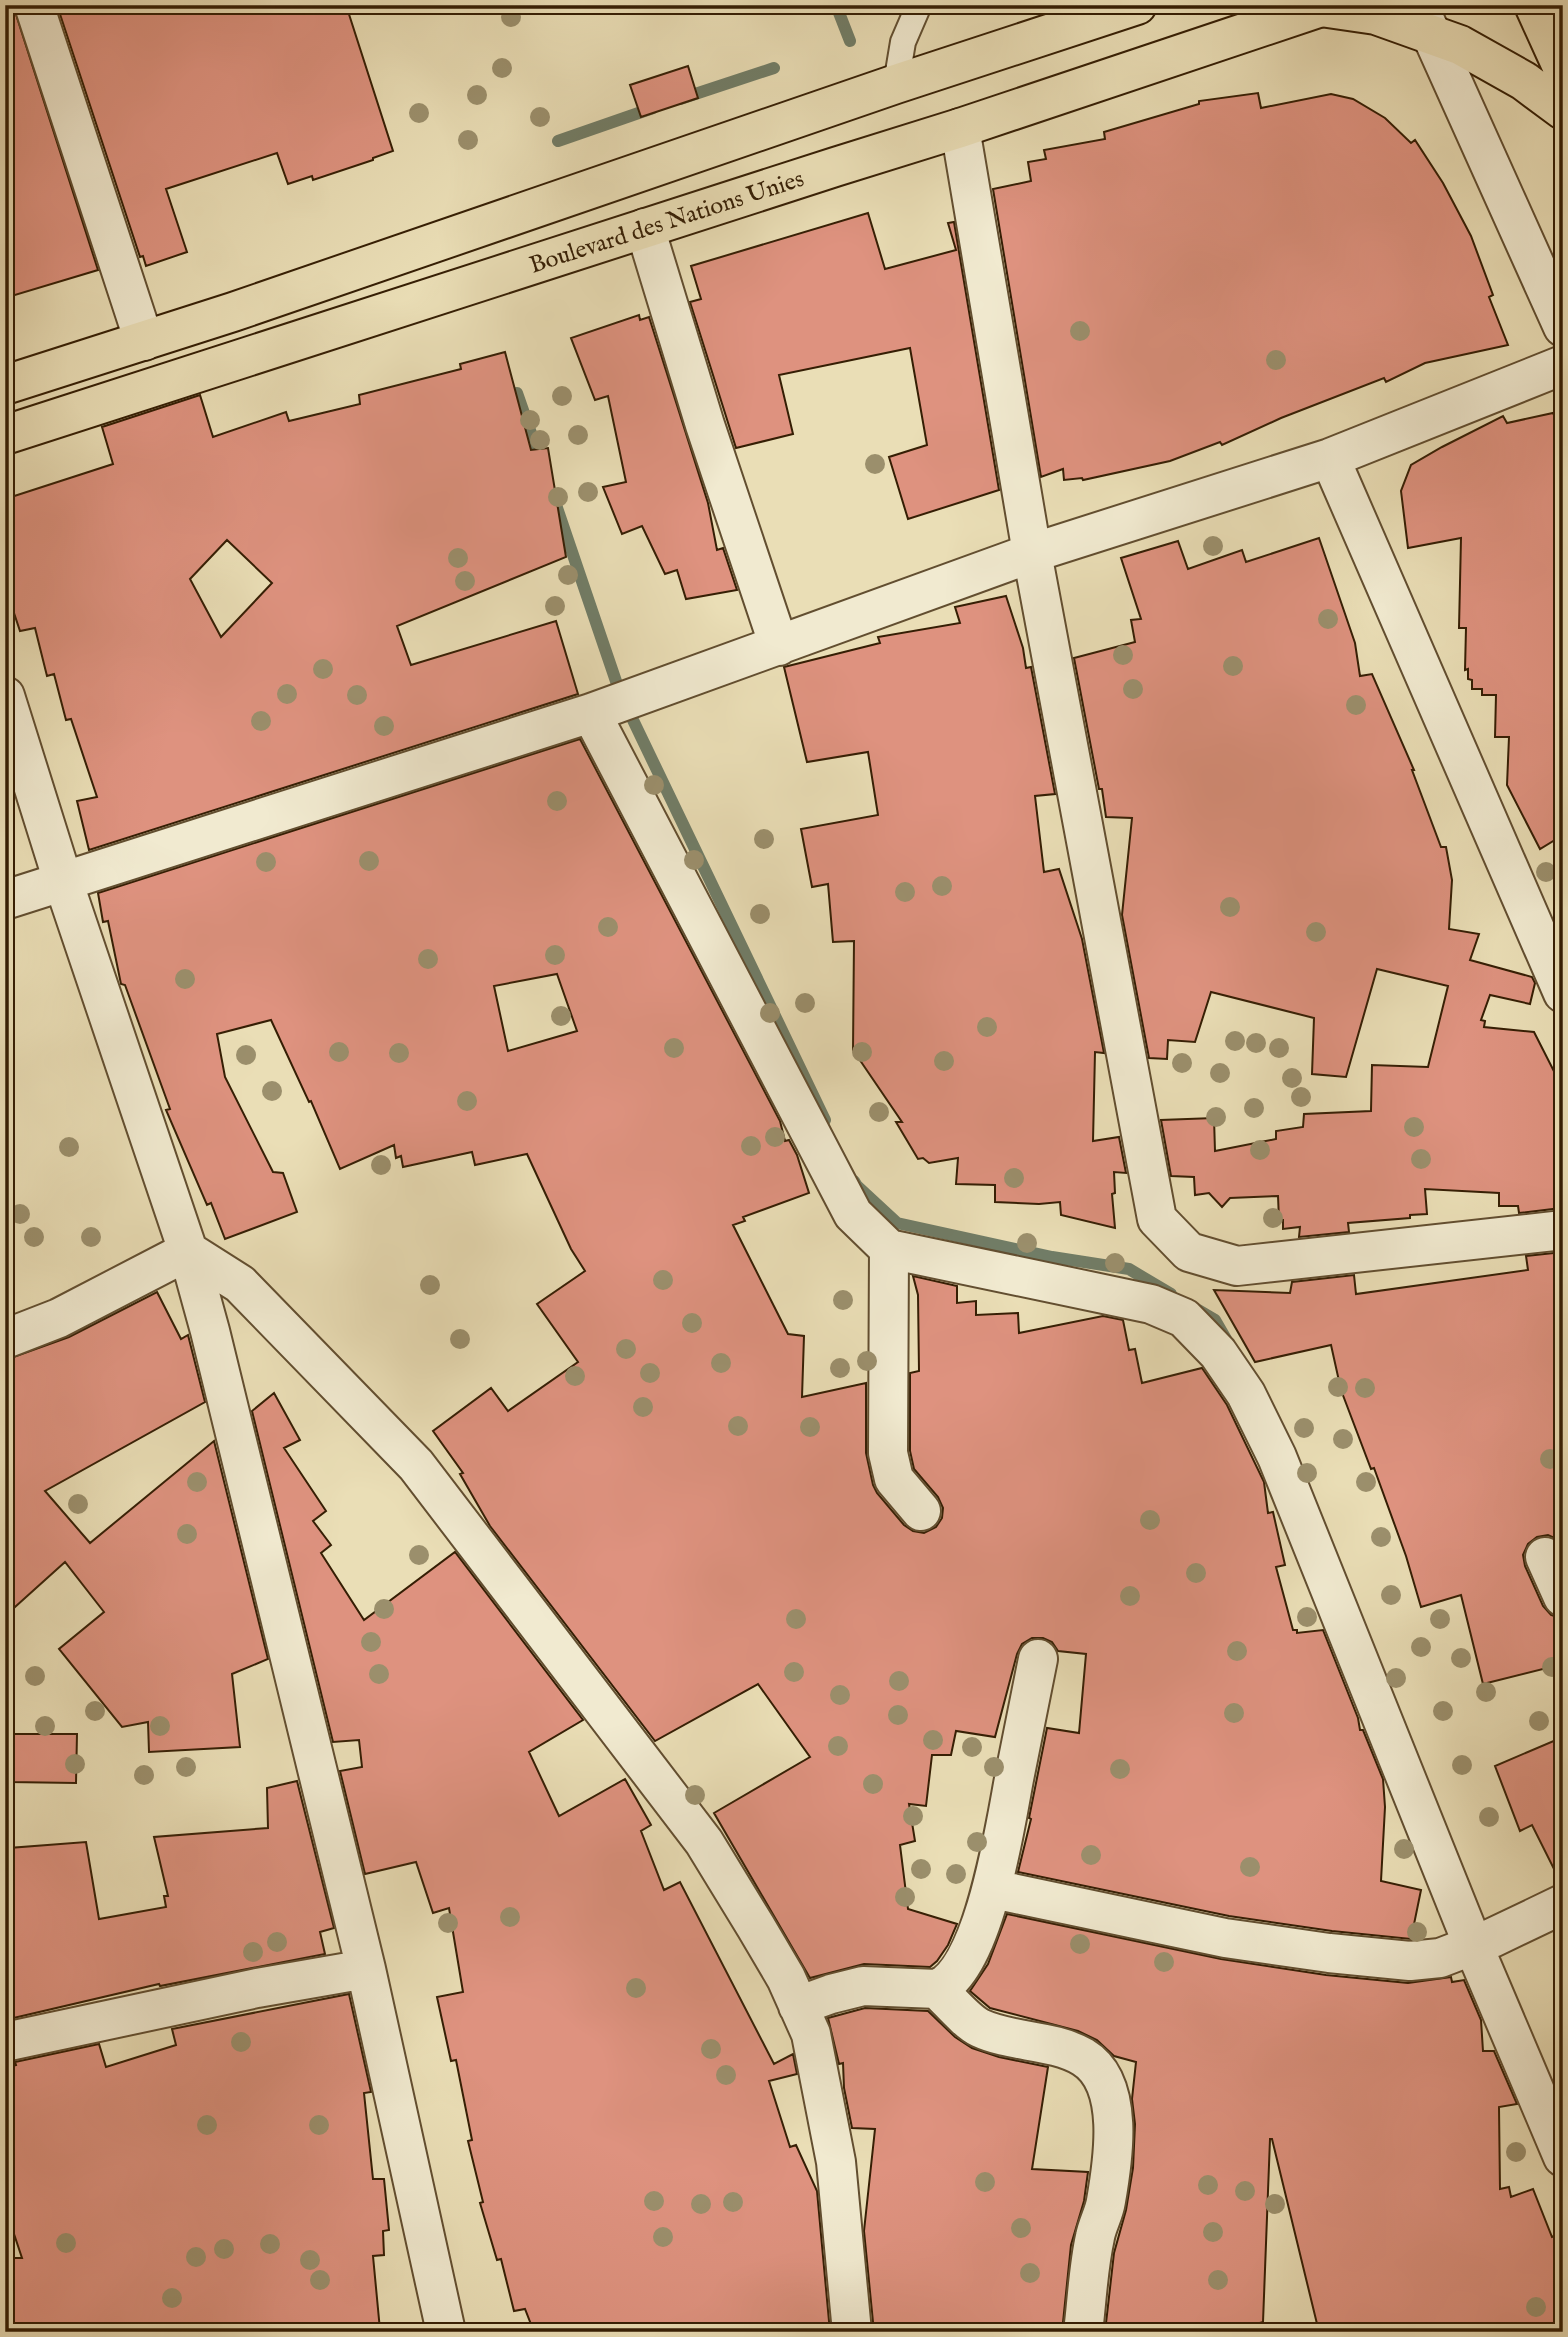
<svg xmlns="http://www.w3.org/2000/svg" width="1568" height="2337" viewBox="0 0 1568 2337" font-family="'IM FELL English',serif">
<style>
.lines{fill:none;stroke-linecap:round;stroke-linejoin:round}
.stream{stroke:#717d67;stroke-width:12}
.building{fill:#de927f;stroke:#351e04;stroke-width:2;fill-rule:evenodd}
.service-casing{stroke:#624e30;stroke-width:28}
.minor-casing{stroke:#624e30;stroke-width:42}
.tertiary-casing{stroke:#624e30;stroke-width:42}
.primary-casing{stroke:#351e04;stroke-width:42}
.trunk-casing{stroke:#351e04;stroke-width:42}
.service{stroke:#f1ead0;stroke-width:24}
.minor{stroke:#f1ead0;stroke-width:38}
.tertiary{stroke:#f1ead0;stroke-width:38}
.primary{stroke:#eadeb6;stroke-width:38}
.trunk{stroke:#eadeb6;stroke-width:38}
.tree{fill:#9b8f6c}
.labels{text-anchor:middle;stroke-width:5;stroke-linejoin:round;paint-order:stroke}
.street-label{font-size:24px;fill:#351e04;stroke:#f1ead0}
</style>
<rect width="100%" height="100%" fill="#eadeb6"/>
<filter id="stains"><feTurbulence type="fractalNoise" baseFrequency=".00286" numOctaves="4"/><feColorMatrix values="0 0 0 0 .2 0 0 0 0 .09 0 0 0 0 .02 0 0 0 .5 -.17"/></filter>
<radialGradient id="worn" r=".72"><stop offset=".6" stop-color="#630" stop-opacity="0"/><stop offset="1" stop-color="#630" stop-opacity=".3"/></radialGradient>
<g class="lines">
<path class="stream" d="M836 5 850 41
M680 99 774 68
M558 141 653 108
M517 393 541 462
M554 499 620 693 825 1120
M854 1181 857 1186 897 1223 1052 1257 1129 1269 1171 1294
M1198 1310 1215 1320 1226 1339"/>
</g>
<path class="building" d="M5 5H13L98 270 5 298Z
M57 5H193L196 13 223 5H346L393 151 373 158V160L313 180 312 176 288 184 277 153 166 189 187 252 146 266 143 256 140 257Z
M688 66 698 98 641 117 630 85Z
M1258 93 1261 108 1331 94 1353 99 1385 118 1411 143 1415 140 1443 183 1471 236 1493 295 1489 297 1508 345 1425 363 1386 382 1384 378 1281 418 1222 445 1220 442 1170 461 1083 480 1082 478 1064 480 1063 469 1041 477 993 189 1031 181 1028 162 1046 159 1044 150 1105 139 1104 132 1199 104V101Z
M868 213 885 269 956 250 948 223 954 222 999 490 908 519 889 457 927 445 910 348 779 375 793 434 736 448 690 302 701 299 691 266Z
M639 315 640 320 649 317 708 503 717 550 723 548 737 590 686 599 677 570 665 574 642 526 622 534 603 487 626 482 608 396 595 400 571 338Z
M505 352 531 450 548 448 566 557 397 626 411 665 556 621 578 694 89 850 77 801 97 797 71 719 66 720 54 674 47 676 35 628 20 631 5 586V499L113 464 102 427 200 395 213 437 286 412 289 421 360 404 359 395 461 369 460 364ZM227 540 272 583 221 637 190 579Z
M1553 413 1563 433V835L1540 849 1507 785 1509 737H1495L1496 695H1482V689H1472V680L1468 679V669L1465 670 1466 628H1459L1461 538 1408 548 1401 491 1411 465 1442 447 1503 416 1507 423Z
M1319 538 1355 643 1360 676 1372 674 1414 770H1412L1441 847H1446L1452 880 1449 929 1479 934 1470 960 1532 977 1535 983 1530 1004 1490 995 1481 1020 1485 1021 1484 1027 1534 1032 1563 1089 1561 1208 1519 1213 1518 1206H1499V1193L1425 1189 1427 1214 1410 1215V1218L1348 1223 1349 1232 1299 1237 1300 1227 1283 1229V1220H1279L1278 1196 1230 1198 1222 1207 1209 1193 1195 1195 1194 1177 1171 1176 1161 1120 1214 1118 1215 1151 1276 1139V1131L1303 1127 1304 1114 1371 1111 1372 1065 1428 1067 1448 986 1377 969 1346 1077 1312 1074 1314 1018 1211 992 1195 1042 1168 1040 1167 1059 1149 1058 1122 915 1132 818 1106 817 1102 789H1099L1074 658 1135 642 1131 620 1141 619 1121 558 1178 541 1188 569 1242 550 1246 562Z
M1006 596 1023 648 1026 668 1031 667 1055 794 1035 796 1044 872 1059 869 1082 939 1104 1053 1095 1052 1093 1141 1119 1137 1126 1173 1114 1172 1115 1193 1112 1194 1115 1228 1061 1215 1060 1202 1039 1204 995 1202V1185L956 1184 958 1158 929 1163 923 1158 918 1159 896 1122H902L853 1050 854 941 833 942 828 884 812 887 801 829 878 815 868 752 807 762 784 667 880 643 878 637 960 623 955 607Z
M580 739 780 1121 785 1141 789 1140 797 1155 809 1193 743 1217 745 1221 733 1225 788 1334 804 1336 802 1397 866 1383V1453L873 1485 877 1493 904 1525 913 1531 924 1533 936 1527 942 1518 943 1508 938 1497 914 1469 910 1451V1373L919 1371 918 1295 913 1276 957 1286V1303L976 1301V1315L1018 1313 1019 1333 1103 1316 1123 1320 1129 1350 1135 1349 1142 1383 1202 1368 1227 1405 1264 1482 1268 1513 1273 1512 1285 1565 1276 1567 1293 1630H1297V1633L1323 1630 1358 1718 1360 1730H1363L1383 1779 1385 1807 1381 1881 1421 1890 1411 1939 1332 1931 1229 1916 1018 1872 1031 1819 1029 1818 1047 1728 1079 1733 1086 1654 1058 1651 1052 1642 1043 1638H1032L1022 1644 1017 1654 995 1737 956 1731 951 1755H932L926 1806 909 1804 915 1841 900 1845 908 1909 957 1924 948 1945 937 1961 930 1967 864 1964 810 1978 714 1813 810 1757 758 1684 655 1741 490 1526 460 1474 463 1473 433 1431 491 1388 508 1411 578 1362 537 1304 585 1271 571 1249 527 1154 475 1165 472 1152 403 1167 401 1156 396 1158 394 1145 340 1169 311 1101 309 1102 271 1020 217 1034 225 1077 273 1172 283 1173 297 1212 225 1239 211 1203 207 1205 166 1110 170 1109 125 985 121 984 108 921 103 922 98 893ZM557 974 577 1031 508 1051 494 986Z
M1563 1252V1545L1557 1539 1548 1535 1537 1537 1528 1544 1523 1555 1525 1566 1543 1606 1551 1615 1563 1619V1664L1483 1684 1461 1595 1421 1607 1406 1556 1374 1468 1371 1469 1341 1390 1331 1345 1255 1362 1214 1290 1290 1293 1292 1282 1354 1275 1356 1294 1528 1270 1526 1256Z
M157 1292 181 1339 188 1335 205 1402 45 1491 90 1543 214 1441 268 1659 232 1674 240 1747 149 1752 148 1722 122 1727 59 1649 104 1612 65 1562 5 1616V1360L69 1337Z
M274 1393 300 1440 284 1448 326 1511 313 1521 331 1545 321 1553 364 1620 455 1552 583 1720 529 1752 559 1816 625 1779 651 1825 641 1831 664 1890 680 1882 774 2064 793 2054 797 2074 769 2081 790 2147 796 2145 817 2191 830 2332H534L525 2309 514 2311 501 2259 497 2260 480 2203 483 2202 468 2141 472 2140 456 2060 451 2061 437 1997 463 1992 449 1908 433 1913 416 1862 365 1874 340 1771 362 1767 359 1740 333 1742 252 1411Z
M10 1734H77L76 1783 9 1782Z
M1563 1737V1882L1561 1883 1532 1825 1520 1831 1495 1766Z
M297 1781 334 1928 320 1932 325 1954 160 1986 159 1984 5 2020V1872H13L9 1848 86 1842 99 1919 166 1907 164 1896H168L154 1837 268 1828 267 1788Z
M1007 1914 1221 1959 1326 1975 1408 1983 1451 1977 1452 1982 1464 1980 1481 2020 1483 2051H1494L1517 2104 1499 2107 1500 2189 1509 2187 1511 2197 1533 2189 1552 2237 1563 2233V2332H1319L1272 2139H1270L1263 2322 1230 2332H1105L1114 2253 1126 2210 1133 2168 1135 2124 1132 2099 1136 2062 1114 2056 1097 2040 1078 2031 990 2008 970 1991 988 1964Z
M349 1994 371 2092 364 2093 373 2179H384L389 2230 383 2231 384 2255 373 2256 380 2330 354 2332H5V2258H22L5 2207V2068L16 2065 15 2062 99 2044 106 2067 176 2045 172 2029Z
M865 2008 928 2011 955 2037 972 2048 999 2057 1048 2067 1032 2169 1088 2172 1084 2201 1071 2245 1062 2332H874L864 2231 875 2129 852 2128 844 2088 843 2063 839 2064 828 2018Z"/>
<g class="lines">
<g class="service-casing">
<path id="service" d="M896 84 903 42 919 5"/>
</g>
<g class="minor-casing">
<path id="minor" d="M34 5 144 341
M960 128 1032 553 1157 1219 1189 1252 1237 1266 1563 1230
M645 228 705 425 779 646
M1330 458 1563 993
M5 696 63 881 188 1251 210 1331 366 1969 446 2332
M591 713 853 1214 889 1249 1151 1304 1184 1318 1218 1353 1246 1394 1277 1457 1473 1945 1563 2157
M5 900 591 713 1032 553 1330 458 1563 365
M889 1249 888 1453 894 1479 921 1511
M5 1339 59 1318 188 1251 240 1284 416 1465 704 1842 756 1927 786 1978 811 2034 836 2162 852 2332
M1545 1557 1563 1597
M993 1889 1225 1938 1329 1953 1410 1961 1440 1958 1492 1938 1563 1904
M937 1989C949 2000 967 2022 980 2028 1012 2043 1052 2039 1083 2057 1126 2083 1113 2161 1106 2201 1104 2214 1097 2225 1095 2237 1088 2268 1087 2301 1083 2332
M798 2006 831 1994 863 1986 937 1989C984 1970 1005 1827 1014 1779 1022 1739 1030 1699 1038 1659
M5 2042 257 1988 366 1969"/>
</g>
<g class="tertiary-casing">
<path id="tertiary" d="M1418 5 1563 327"/>
</g>
<g class="primary-casing">
<g id="primary">
<path d="M5 385 233 312 896 84 1137 5"/>
<path id="s1" d="M5 435 835 167 960 128 1327 5"/>
</g>
</g>
<g class="trunk-casing">
<path id="trunk" d="M1534 5 1563 69
M1321 7 1376 15 1460 45 1524 81 1563 110"/>
</g>
<use href="#service" class="service"/>
<use href="#minor" class="minor"/>
<use href="#tertiary" class="tertiary"/>
<use href="#primary" class="primary"/>
<use href="#trunk" class="trunk"/>
</g>
<g class="tree">
<circle cx="511" cy="17" r="10"/>
<circle cx="502" cy="68" r="10"/>
<circle cx="477" cy="95" r="10"/>
<circle cx="419" cy="113" r="10"/>
<circle cx="540" cy="117" r="10"/>
<circle cx="468" cy="140" r="10"/>
<circle cx="1080" cy="331" r="10"/>
<circle cx="1276" cy="360" r="10"/>
<circle cx="562" cy="396" r="10"/>
<circle cx="530" cy="420" r="10"/>
<circle cx="578" cy="435" r="10"/>
<circle cx="540" cy="440" r="10"/>
<circle cx="875" cy="464" r="10"/>
<circle cx="588" cy="492" r="10"/>
<circle cx="558" cy="497" r="10"/>
<circle cx="1213" cy="546" r="10"/>
<circle cx="458" cy="558" r="10"/>
<circle cx="568" cy="575" r="10"/>
<circle cx="465" cy="581" r="10"/>
<circle cx="555" cy="606" r="10"/>
<circle cx="1328" cy="619" r="10"/>
<circle cx="1123" cy="655" r="10"/>
<circle cx="1233" cy="666" r="10"/>
<circle cx="323" cy="669" r="10"/>
<circle cx="1133" cy="689" r="10"/>
<circle cx="287" cy="694" r="10"/>
<circle cx="357" cy="695" r="10"/>
<circle cx="1356" cy="705" r="10"/>
<circle cx="261" cy="721" r="10"/>
<circle cx="384" cy="726" r="10"/>
<circle cx="654" cy="785" r="10"/>
<circle cx="557" cy="801" r="10"/>
<circle cx="764" cy="839" r="10"/>
<circle cx="694" cy="860" r="10"/>
<circle cx="369" cy="861" r="10"/>
<circle cx="266" cy="862" r="10"/>
<circle cx="1546" cy="872" r="10"/>
<circle cx="942" cy="886" r="10"/>
<circle cx="905" cy="892" r="10"/>
<circle cx="1230" cy="907" r="10"/>
<circle cx="760" cy="914" r="10"/>
<circle cx="608" cy="927" r="10"/>
<circle cx="1316" cy="932" r="10"/>
<circle cx="555" cy="955" r="10"/>
<circle cx="428" cy="959" r="10"/>
<circle cx="185" cy="979" r="10"/>
<circle cx="805" cy="1003" r="10"/>
<circle cx="770" cy="1013" r="10"/>
<circle cx="561" cy="1016" r="10"/>
<circle cx="987" cy="1027" r="10"/>
<circle cx="1235" cy="1041" r="10"/>
<circle cx="1256" cy="1043" r="10"/>
<circle cx="674" cy="1048" r="10"/>
<circle cx="1279" cy="1048" r="10"/>
<circle cx="339" cy="1052" r="10"/>
<circle cx="862" cy="1052" r="10"/>
<circle cx="399" cy="1053" r="10"/>
<circle cx="246" cy="1055" r="10"/>
<circle cx="944" cy="1061" r="10"/>
<circle cx="1182" cy="1063" r="10"/>
<circle cx="1220" cy="1073" r="10"/>
<circle cx="1292" cy="1078" r="10"/>
<circle cx="272" cy="1091" r="10"/>
<circle cx="1301" cy="1097" r="10"/>
<circle cx="467" cy="1101" r="10"/>
<circle cx="1254" cy="1108" r="10"/>
<circle cx="879" cy="1112" r="10"/>
<circle cx="1216" cy="1117" r="10"/>
<circle cx="1414" cy="1127" r="10"/>
<circle cx="775" cy="1137" r="10"/>
<circle cx="751" cy="1146" r="10"/>
<circle cx="69" cy="1147" r="10"/>
<circle cx="1260" cy="1150" r="10"/>
<circle cx="1421" cy="1159" r="10"/>
<circle cx="381" cy="1165" r="10"/>
<circle cx="1014" cy="1178" r="10"/>
<circle cx="20" cy="1214" r="10"/>
<circle cx="1273" cy="1218" r="10"/>
<circle cx="34" cy="1237" r="10"/>
<circle cx="91" cy="1237" r="10"/>
<circle cx="1027" cy="1243" r="10"/>
<circle cx="1115" cy="1263" r="10"/>
<circle cx="663" cy="1280" r="10"/>
<circle cx="430" cy="1285" r="10"/>
<circle cx="843" cy="1300" r="10"/>
<circle cx="692" cy="1323" r="10"/>
<circle cx="460" cy="1339" r="10"/>
<circle cx="626" cy="1349" r="10"/>
<circle cx="867" cy="1361" r="10"/>
<circle cx="721" cy="1363" r="10"/>
<circle cx="840" cy="1368" r="10"/>
<circle cx="650" cy="1373" r="10"/>
<circle cx="575" cy="1376" r="10"/>
<circle cx="1338" cy="1387" r="10"/>
<circle cx="1365" cy="1388" r="10"/>
<circle cx="643" cy="1407" r="10"/>
<circle cx="738" cy="1426" r="10"/>
<circle cx="810" cy="1427" r="10"/>
<circle cx="1304" cy="1428" r="10"/>
<circle cx="1343" cy="1439" r="10"/>
<circle cx="1550" cy="1459" r="10"/>
<circle cx="1307" cy="1473" r="10"/>
<circle cx="197" cy="1482" r="10"/>
<circle cx="1366" cy="1482" r="10"/>
<circle cx="78" cy="1504" r="10"/>
<circle cx="1150" cy="1520" r="10"/>
<circle cx="187" cy="1534" r="10"/>
<circle cx="1381" cy="1537" r="10"/>
<circle cx="419" cy="1555" r="10"/>
<circle cx="1196" cy="1573" r="10"/>
<circle cx="1391" cy="1595" r="10"/>
<circle cx="1130" cy="1596" r="10"/>
<circle cx="384" cy="1609" r="10"/>
<circle cx="1307" cy="1617" r="10"/>
<circle cx="796" cy="1619" r="10"/>
<circle cx="1440" cy="1619" r="10"/>
<circle cx="371" cy="1642" r="10"/>
<circle cx="1421" cy="1647" r="10"/>
<circle cx="1237" cy="1651" r="10"/>
<circle cx="1461" cy="1658" r="10"/>
<circle cx="1552" cy="1667" r="10"/>
<circle cx="794" cy="1672" r="10"/>
<circle cx="379" cy="1674" r="10"/>
<circle cx="35" cy="1676" r="10"/>
<circle cx="1396" cy="1678" r="10"/>
<circle cx="899" cy="1681" r="10"/>
<circle cx="1486" cy="1692" r="10"/>
<circle cx="840" cy="1695" r="10"/>
<circle cx="95" cy="1711" r="10"/>
<circle cx="1443" cy="1711" r="10"/>
<circle cx="1234" cy="1713" r="10"/>
<circle cx="898" cy="1715" r="10"/>
<circle cx="1539" cy="1721" r="10"/>
<circle cx="45" cy="1726" r="10"/>
<circle cx="160" cy="1726" r="10"/>
<circle cx="933" cy="1740" r="10"/>
<circle cx="838" cy="1746" r="10"/>
<circle cx="972" cy="1747" r="10"/>
<circle cx="75" cy="1764" r="10"/>
<circle cx="1462" cy="1765" r="10"/>
<circle cx="186" cy="1767" r="10"/>
<circle cx="994" cy="1767" r="10"/>
<circle cx="1120" cy="1769" r="10"/>
<circle cx="144" cy="1775" r="10"/>
<circle cx="873" cy="1784" r="10"/>
<circle cx="695" cy="1795" r="10"/>
<circle cx="913" cy="1816" r="10"/>
<circle cx="1489" cy="1817" r="10"/>
<circle cx="977" cy="1842" r="10"/>
<circle cx="1404" cy="1849" r="10"/>
<circle cx="1091" cy="1855" r="10"/>
<circle cx="1250" cy="1867" r="10"/>
<circle cx="921" cy="1869" r="10"/>
<circle cx="956" cy="1874" r="10"/>
<circle cx="905" cy="1897" r="10"/>
<circle cx="510" cy="1917" r="10"/>
<circle cx="448" cy="1923" r="10"/>
<circle cx="1417" cy="1932" r="10"/>
<circle cx="277" cy="1942" r="10"/>
<circle cx="1080" cy="1944" r="10"/>
<circle cx="253" cy="1952" r="10"/>
<circle cx="1164" cy="1962" r="10"/>
<circle cx="636" cy="1988" r="10"/>
<circle cx="241" cy="2042" r="10"/>
<circle cx="711" cy="2049" r="10"/>
<circle cx="726" cy="2075" r="10"/>
<circle cx="207" cy="2125" r="10"/>
<circle cx="319" cy="2125" r="10"/>
<circle cx="1516" cy="2152" r="10"/>
<circle cx="985" cy="2182" r="10"/>
<circle cx="1208" cy="2185" r="10"/>
<circle cx="1245" cy="2191" r="10"/>
<circle cx="654" cy="2201" r="10"/>
<circle cx="733" cy="2202" r="10"/>
<circle cx="701" cy="2204" r="10"/>
<circle cx="1275" cy="2204" r="10"/>
<circle cx="1021" cy="2228" r="10"/>
<circle cx="1213" cy="2232" r="10"/>
<circle cx="663" cy="2237" r="10"/>
<circle cx="66" cy="2243" r="10"/>
<circle cx="270" cy="2244" r="10"/>
<circle cx="224" cy="2249" r="10"/>
<circle cx="196" cy="2257" r="10"/>
<circle cx="310" cy="2260" r="10"/>
<circle cx="1030" cy="2273" r="10"/>
<circle cx="320" cy="2280" r="10"/>
<circle cx="1218" cy="2280" r="10"/>
<circle cx="172" cy="2298" r="10"/>
<circle cx="1536" cy="2307" r="10"/>
</g>
<g class="labels">
<g class="street-label">
<text dy="8" stroke="none"><textPath href="#s1" startOffset="695">Boulevard des Nations Unies</textPath></text>
</g>
</g>
<rect width="1568" height="2337" fill="none" stroke="#eadeb6" stroke-width="28"/>
<rect x="7" y="7" width="1554" height="2323" fill="none" stroke="#351e04" stroke-width="3.5"/>
<rect x="14" y="14" width="1540" height="2309" fill="none" stroke="#351e04" stroke-width="2"/>
<rect width="100%" height="100%" filter="url(#stains)"/>
<rect width="100%" height="100%" fill="url(#worn)"/>
</svg>
